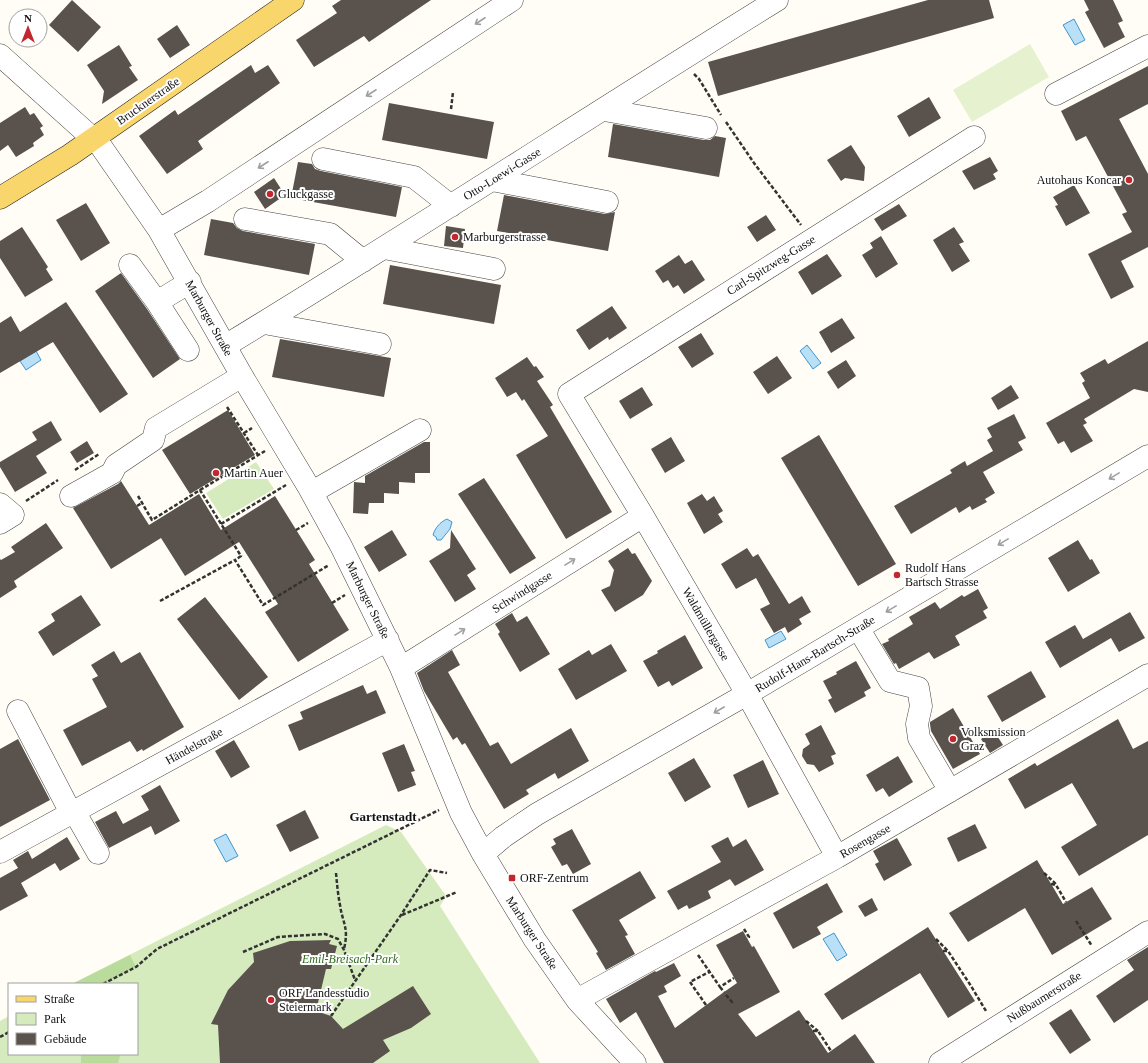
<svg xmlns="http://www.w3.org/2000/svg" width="1148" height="1063" viewBox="0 0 1148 1063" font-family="Georgia,serif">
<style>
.green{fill:#d5ebbd}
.forest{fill:#b9dc9c}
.pitch{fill:#e6f2cf}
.water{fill:#b9e0f7;stroke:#3f96cf}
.building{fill:#5a524d}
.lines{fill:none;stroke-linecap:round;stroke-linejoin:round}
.minor-casing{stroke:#444;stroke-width:23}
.major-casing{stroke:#222;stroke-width:23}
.path{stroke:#333;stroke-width:2.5;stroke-dasharray:4 2;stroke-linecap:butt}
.minor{stroke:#fff;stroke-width:22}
.major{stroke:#f9d66b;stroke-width:22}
.oneway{stroke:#a0a0a0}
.poi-dot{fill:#c4262e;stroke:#fff;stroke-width:1.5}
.labels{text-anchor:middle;stroke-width:4;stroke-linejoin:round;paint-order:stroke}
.street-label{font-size:12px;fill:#111;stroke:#fff}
.poi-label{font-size:12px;fill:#111;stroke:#fff;text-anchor:start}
.park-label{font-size:12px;font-style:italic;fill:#2f6b1f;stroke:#fff}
.neighbourhood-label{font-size:13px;font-weight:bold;fill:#111;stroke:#fff}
</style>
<rect width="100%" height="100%" fill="#fffdf5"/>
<path class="green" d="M256 462 274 489 223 519 206 493Z
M386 825 401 832 446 896 440 906 540 1063H0V1021L9 1016V1054H137V984H72Z"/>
<path class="forest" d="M130 955 136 967 103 984H72Z
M81 1054H119L120 1056 118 1063H81Z"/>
<path class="pitch" d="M1030 44 1049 77 972 122 953 90Z"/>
<path class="water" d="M1074 19 1085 40 1075 45 1063 25Z
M807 345 821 363 813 369 800 351Z
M36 351 41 360 26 370 20 361Z
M447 519 452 522 450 529 441 540H437L436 537 433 535C435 528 440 522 447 519Z
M781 631 786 639 769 648 765 640Z
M226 834 238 856 226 862 214 840Z
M834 933 847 955 837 961 823 939Z"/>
<path class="building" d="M72 0 101 27 78 52 49 25Z
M341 0H431L369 42 364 36 314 67 296 40 337 13 332 6Z
M928 0H989L994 18 718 96 708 62Z
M1084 0H1113L1123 21 1118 23 1125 37 1104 48 1085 12 1089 10Z
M177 25 190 45 170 58 157 39Z
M119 45 132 66 129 67 138 80 102 104 104 91 87 65Z
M251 65 255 73 268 65 280 83 198 141 203 149 167 174 139 136 175 110 178 115Z
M1148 66V104L1119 119 1148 174V247L1121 261 1134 287 1111 299 1088 254 1132 232 1122 214 1127 212 1086 136 1076 141 1061 111Z
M929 97 941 118 909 137 897 116Z
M389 103 494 122 487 159 382 140Z
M25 107 30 115 34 113 43 126 40 128 44 135 33 143 34 146 16 157 8 145 0 151V123Z
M613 124 704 140H710L715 136 726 138 719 177 608 157Z
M851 145 865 167 864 181 845 178 841 181 827 160Z
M990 157 998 171 993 174 996 179 974 190 962 171Z
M298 162 312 164 315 169 321 171 402 187 396 217 291 198Z
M274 178 285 195 265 209 254 192Z
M1074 185 1090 213 1066 226 1055 206 1058 205 1053 197Z
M504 195 605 214 615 212 608 251 497 231Z
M86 203 110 243 81 261 56 220Z
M899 204 907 216 882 231 874 219Z
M766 215 776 230 757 242 747 227Z
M211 219 233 223 237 228 243 231 315 244 309 275 204 255Z
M446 226 465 229 463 248 444 246Z
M22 227 48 267 46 269 53 280 25 297 0 258V241Z
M954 227 964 242 959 244 970 261 952 272 933 240Z
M881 236 898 264 876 278 862 255 873 248 870 243Z
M827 254 842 276 812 295 798 272Z
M679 255 685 264 692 260 705 280 684 294 678 285 673 288 668 280 663 283 655 271Z
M390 265 501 285 494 324 383 304Z
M121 273 147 309 180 359 153 378 95 291Z
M66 302 128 394 100 413 53 342 0 373V323L11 316 20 332Z
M612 306 627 328 609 340 608 337 589 350 576 330Z
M842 318 855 338 831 353 819 332Z
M701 333 714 354 692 368 678 347Z
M280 339 391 358 384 397 272 377Z
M1148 341V392L1134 389 1084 419 1087 423 1083 425 1093 441 1071 453 1064 441 1058 444 1046 423 1090 398 1082 383 1085 381 1080 373 1105 359 1108 364Z
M777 356 792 378 768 394 753 372Z
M527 357 534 367 536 366 544 377 537 381 553 405 550 407 612 512 566 539 516 455 548 436 524 399 522 401 516 392 507 397 495 378Z
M846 360 856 376 838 389 827 372Z
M1011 385 1019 398 998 410 991 398Z
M642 387 653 405 630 419 619 401Z
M228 410 255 455 190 494 162 450Z
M1014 414 1026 438 1018 442 1023 450 983 472 995 493 985 499 987 502 972 510 970 506 959 513 956 507 911 534 894 506 952 473 950 470 965 461 967 466 993 451 987 440 992 437 987 428Z
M51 421 62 440 36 456 47 473 15 492 0 467V462L37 440 32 432Z
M819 435 896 564 858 586 781 458Z
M671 437 685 461 665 473 651 449Z
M87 441 94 453 77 463 70 452Z
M424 442H430V473H415V483L399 482V494L384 493V503H369L368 514 353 513 354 482 365 483V476Z
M484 478 536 558 510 574 458 494Z
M121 481 149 525 199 494 221 530 275 496 315 560 309 564 349 630 298 662 265 612 278 604 239 542 185 576 161 538 111 569 73 508 118 484Z
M702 494 707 501 714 496 723 511 718 514 723 522 704 534 687 503Z
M46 523 63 548 14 581 17 587 0 598V559L1 560 15 552 11 547Z
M392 530 407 555 379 572 364 547Z
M451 530 476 569 467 575 476 589 455 602 429 561 450 548Z
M1078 540 1090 560 1092 559 1100 573 1068 592 1048 558Z
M628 548 632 554 635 553 652 581 643 595 615 612 601 590 610 586 614 570 608 561Z
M747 548 753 557 758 554 789 604 802 596 811 612 799 619 802 624 788 633 785 627 774 633 760 609 770 604 756 578 736 589 721 564Z
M978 589 988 608 983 611 987 618 955 636 960 645 934 659 929 652 899 669 896 663 894 664 882 644 889 641 888 639 913 624 909 617 935 602 940 609 962 595 964 597Z
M81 595 101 625 53 656 38 632 55 621 51 614Z
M205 597 268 677 239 700 177 619Z
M1130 612 1145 638 1119 652 1111 638 1060 668 1045 642 1075 625 1083 639Z
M512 613 517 622 527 616 550 654 520 672 498 634 500 632 495 624Z
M685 635 703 668 672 686 669 681 658 687 643 661 658 653 657 651Z
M611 644 627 671 576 700 558 669 589 650 592 655Z
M452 650 460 665 448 672 490 746 498 742 511 764 571 728 589 761 558 779 555 773 526 790 529 794 504 809 465 743 462 745 457 737 453 740 424 691 417 673Z
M114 651 121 663 140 652 184 727 143 751 142 749 137 752 130 741 82 766 63 730 107 707 92 679 98 676 91 665Z
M856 661 871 688 864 692 866 696 835 713 828 700 832 698 823 681 837 674 836 672Z
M1031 671 1046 697 1002 722 987 696Z
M363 685 367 694 376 690 386 713 299 751 288 725 303 719 300 712Z
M953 708 980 754 953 769 931 731 930 724V722Z
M1118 719 1133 749 1148 741V835L1079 876 1061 847 1097 825 1072 783 1025 809 1008 779 1035 763 1037 766Z
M821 725 836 754 831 756 834 764 819 772 814 765 807 764 802 756 803 749 810 744 805 734Z
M994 731 1003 745 990 753 981 739Z
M18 739 50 800 0 827V749Z
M234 740 250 767 231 778 215 751Z
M404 744 415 771 411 772 416 785 398 792 382 753Z
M898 756 913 782 889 797 883 788 876 792 866 775Z
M694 758 711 787 685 802 668 773Z
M763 760 779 794 748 808 733 775Z
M160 785 180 821 155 835 151 826 109 848 95 822 116 811 123 824 149 810 141 796Z
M305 810 319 838 290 852 276 825Z
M975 824 987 848 958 862 947 838Z
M572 829 591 864 573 874 567 864 562 866 551 847 556 844 553 839Z
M67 837 80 859 60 871 55 863 21 883 28 896 0 911V878L18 868 13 860 28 851 32 859Z
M728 837 733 847 746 839 764 870 735 886 730 879 708 891 711 898 689 909 687 905 678 910 667 891 721 862 711 846Z
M897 838 912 865 884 881 875 864 879 862 873 851Z
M1037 860 1063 904 1092 887 1112 919 1052 955 1025 908 968 942 949 913Z
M640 871 656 898 619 920 628 935 625 936 635 954 606 970 596 953 598 952 572 910Z
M827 883 843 912 817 927 821 934 793 949 773 913Z
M872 898 878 910 865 917 858 906Z
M928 927 975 1001 948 1018 920 973 842 1020 824 994Z
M743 931 752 947 754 946 780 992 738 1014 756 1037 799 1010 828 1053 855 1034 875 1063H664L636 1012 620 1023 606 999 655 971 656 972 674 963 681 976 664 986 667 992 658 996 675 1028 724 992 737 983 716 945Z
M331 940 329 944 337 946 331 969H326L316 1011 331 1016 343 1029 413 986 431 1014 411 1028 383 1040 390 1051 373 1063H220L218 1025 211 1024 228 990 254 962 253 953 290 941Z
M1148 947V1000L1114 1023 1096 996 1134 970 1127 960Z
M1071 1009 1091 1040 1070 1054 1049 1023Z"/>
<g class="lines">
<g class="minor-casing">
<path id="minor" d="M0 55 100 145 159 230 242 376 308 486 341 546 401 668 461 813 483 854 535 940 577 1000 635 1063
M1056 94 1148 46
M604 110 706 128
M323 159 414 177 451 206
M492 180 607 202
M245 219 330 234 363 261
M159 230 208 201 512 0
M384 248 494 269
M130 265 157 302
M264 323 380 344
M225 346C411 233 593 114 777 0
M188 350 157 302 190 282
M312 493 321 487 420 430
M71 496 112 473 116 465 153 440 156 428 242 376
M0 504 13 515 0 523
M858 628 890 681 918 688 921 706 917 724 919 738 950 791
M401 668 643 516
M18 711 71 813
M74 811 98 853
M0 852 388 640
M483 854 503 837 537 814 747 694 1148 456
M837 857 747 694 643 516 569 394 974 137
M577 1000 837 857 1148 675
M940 1063 1148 932"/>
</g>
<g class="major-casing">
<path id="major" d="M0 198 70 155 293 0"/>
</g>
<path class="path" d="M694 74 699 79 721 115
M451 109 453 92
M726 122 754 163 801 225
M227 407 258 455
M244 433 252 428
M75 470 99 454
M200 490 265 451
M138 496 152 520 200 490 241 556 235 560
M26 501 58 480
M137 506 142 503
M221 524 286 485
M296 530 308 523
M160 601 235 560 263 605 329 565
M332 603 345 595
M336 873C337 884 338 895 340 905 343 925 349 927 344 949
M1044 873 1056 884
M1051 884 1056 885 1066 902
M402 915 457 892
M1076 921 1092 946
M744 929 749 937 747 939
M936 939 948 951
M943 951H948L971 986 986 1011
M243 952 278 937 325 934 338 939 344 950 355 980
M698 955 720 987 734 978
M103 984 136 967 157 949 439 810
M720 987 724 992
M726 995 732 1002 730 1003
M706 1005 690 982 709 972
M331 1016 401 915 430 870 447 873
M806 1021 818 1031
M813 1031H818L831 1051
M0 1037 9 1032"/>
<use href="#minor" class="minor"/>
<use href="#major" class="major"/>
</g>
<defs><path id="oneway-shaft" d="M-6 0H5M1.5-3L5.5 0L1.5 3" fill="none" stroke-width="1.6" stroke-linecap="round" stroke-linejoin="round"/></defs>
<g class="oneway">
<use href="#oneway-shaft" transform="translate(480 21) rotate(147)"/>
<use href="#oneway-shaft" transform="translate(371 93) rotate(147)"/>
<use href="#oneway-shaft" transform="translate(263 165) rotate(147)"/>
<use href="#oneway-shaft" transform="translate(1114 476) rotate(149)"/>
<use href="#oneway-shaft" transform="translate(1003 542) rotate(149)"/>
<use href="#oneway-shaft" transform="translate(570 562) rotate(-32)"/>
<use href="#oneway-shaft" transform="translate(891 609) rotate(149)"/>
<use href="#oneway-shaft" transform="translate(460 632) rotate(-32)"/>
<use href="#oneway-shaft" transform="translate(719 710) rotate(150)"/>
</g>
<g class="poi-dot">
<circle cx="1129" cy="180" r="4"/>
<circle cx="270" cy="194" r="4"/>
<circle cx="455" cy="237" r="4"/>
<circle cx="216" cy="473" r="4"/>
<circle cx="897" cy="575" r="4"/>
<circle cx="953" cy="739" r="4"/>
<rect x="508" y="874" width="8" height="8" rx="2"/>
<circle cx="271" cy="1000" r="4"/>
</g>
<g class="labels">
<g class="street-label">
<text transform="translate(148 101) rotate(-35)" y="4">Brucknerstraße</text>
<text transform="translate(502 174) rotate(-32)" y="4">Otto-Loewi-Gasse</text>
<text transform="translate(771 265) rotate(-32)" y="4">Carl-Spitzweg-Gasse</text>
<text transform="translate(209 318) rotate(61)" y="4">Marburger Straße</text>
<text transform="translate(522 592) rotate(-32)" y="4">Schwindgasse</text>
<text transform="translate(368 600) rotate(64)" y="4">Marburger Straße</text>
<text transform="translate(706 624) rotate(60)" y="4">Waldmüllergasse</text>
<text transform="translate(815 654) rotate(-31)" y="4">Rudolf-Hans-Bartsch-Straße</text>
<text transform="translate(194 746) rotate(-29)" y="4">Händelstraße</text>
<text transform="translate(865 841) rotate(-30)" y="4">Rosengasse</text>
<text transform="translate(532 933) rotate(57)" y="4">Marburger Straße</text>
<text transform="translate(1044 997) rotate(-32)" y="4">Nußbaumerstraße</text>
</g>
<g class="poi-label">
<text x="1121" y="184" text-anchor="end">Autohaus Koncar</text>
<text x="278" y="198">Gluckgasse</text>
<text x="463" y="241">Marburgerstrasse</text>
<text x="224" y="477">Martin Auer</text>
<text x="905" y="572">Rudolf Hans<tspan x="905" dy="14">Bartsch Strasse</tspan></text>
<text x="961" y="736">Volksmission<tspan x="961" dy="14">Graz</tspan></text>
<text x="520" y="882">ORF-Zentrum</text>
<text x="279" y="997">ORF Landesstudio<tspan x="279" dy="14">Steiermark</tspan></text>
</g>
<g class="park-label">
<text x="350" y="963">Emil-Breisach-Park</text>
</g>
<g class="neighbourhood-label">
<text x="383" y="821">Gartenstadt</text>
</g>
</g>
<rect x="8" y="983" width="130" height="72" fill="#ffffff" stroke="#a0a0a0"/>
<rect x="16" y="996" width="20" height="6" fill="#f9d66b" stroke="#a0a0a0"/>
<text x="44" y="1003" font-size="12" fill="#111111">Straße</text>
<rect x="16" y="1013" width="20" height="12" fill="#d5ebbd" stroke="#a0a0a0"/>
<text x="44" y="1023" font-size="12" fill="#111111">Park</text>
<rect x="16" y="1033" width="20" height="12" fill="#5a524d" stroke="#a0a0a0"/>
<text x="44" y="1043" font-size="12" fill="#111111">Gebäude</text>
<g transform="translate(28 28)"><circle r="19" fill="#ffffff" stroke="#a0a0a0"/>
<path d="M0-3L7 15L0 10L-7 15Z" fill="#c4262e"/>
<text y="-6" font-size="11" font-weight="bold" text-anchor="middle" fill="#111111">N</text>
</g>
</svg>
